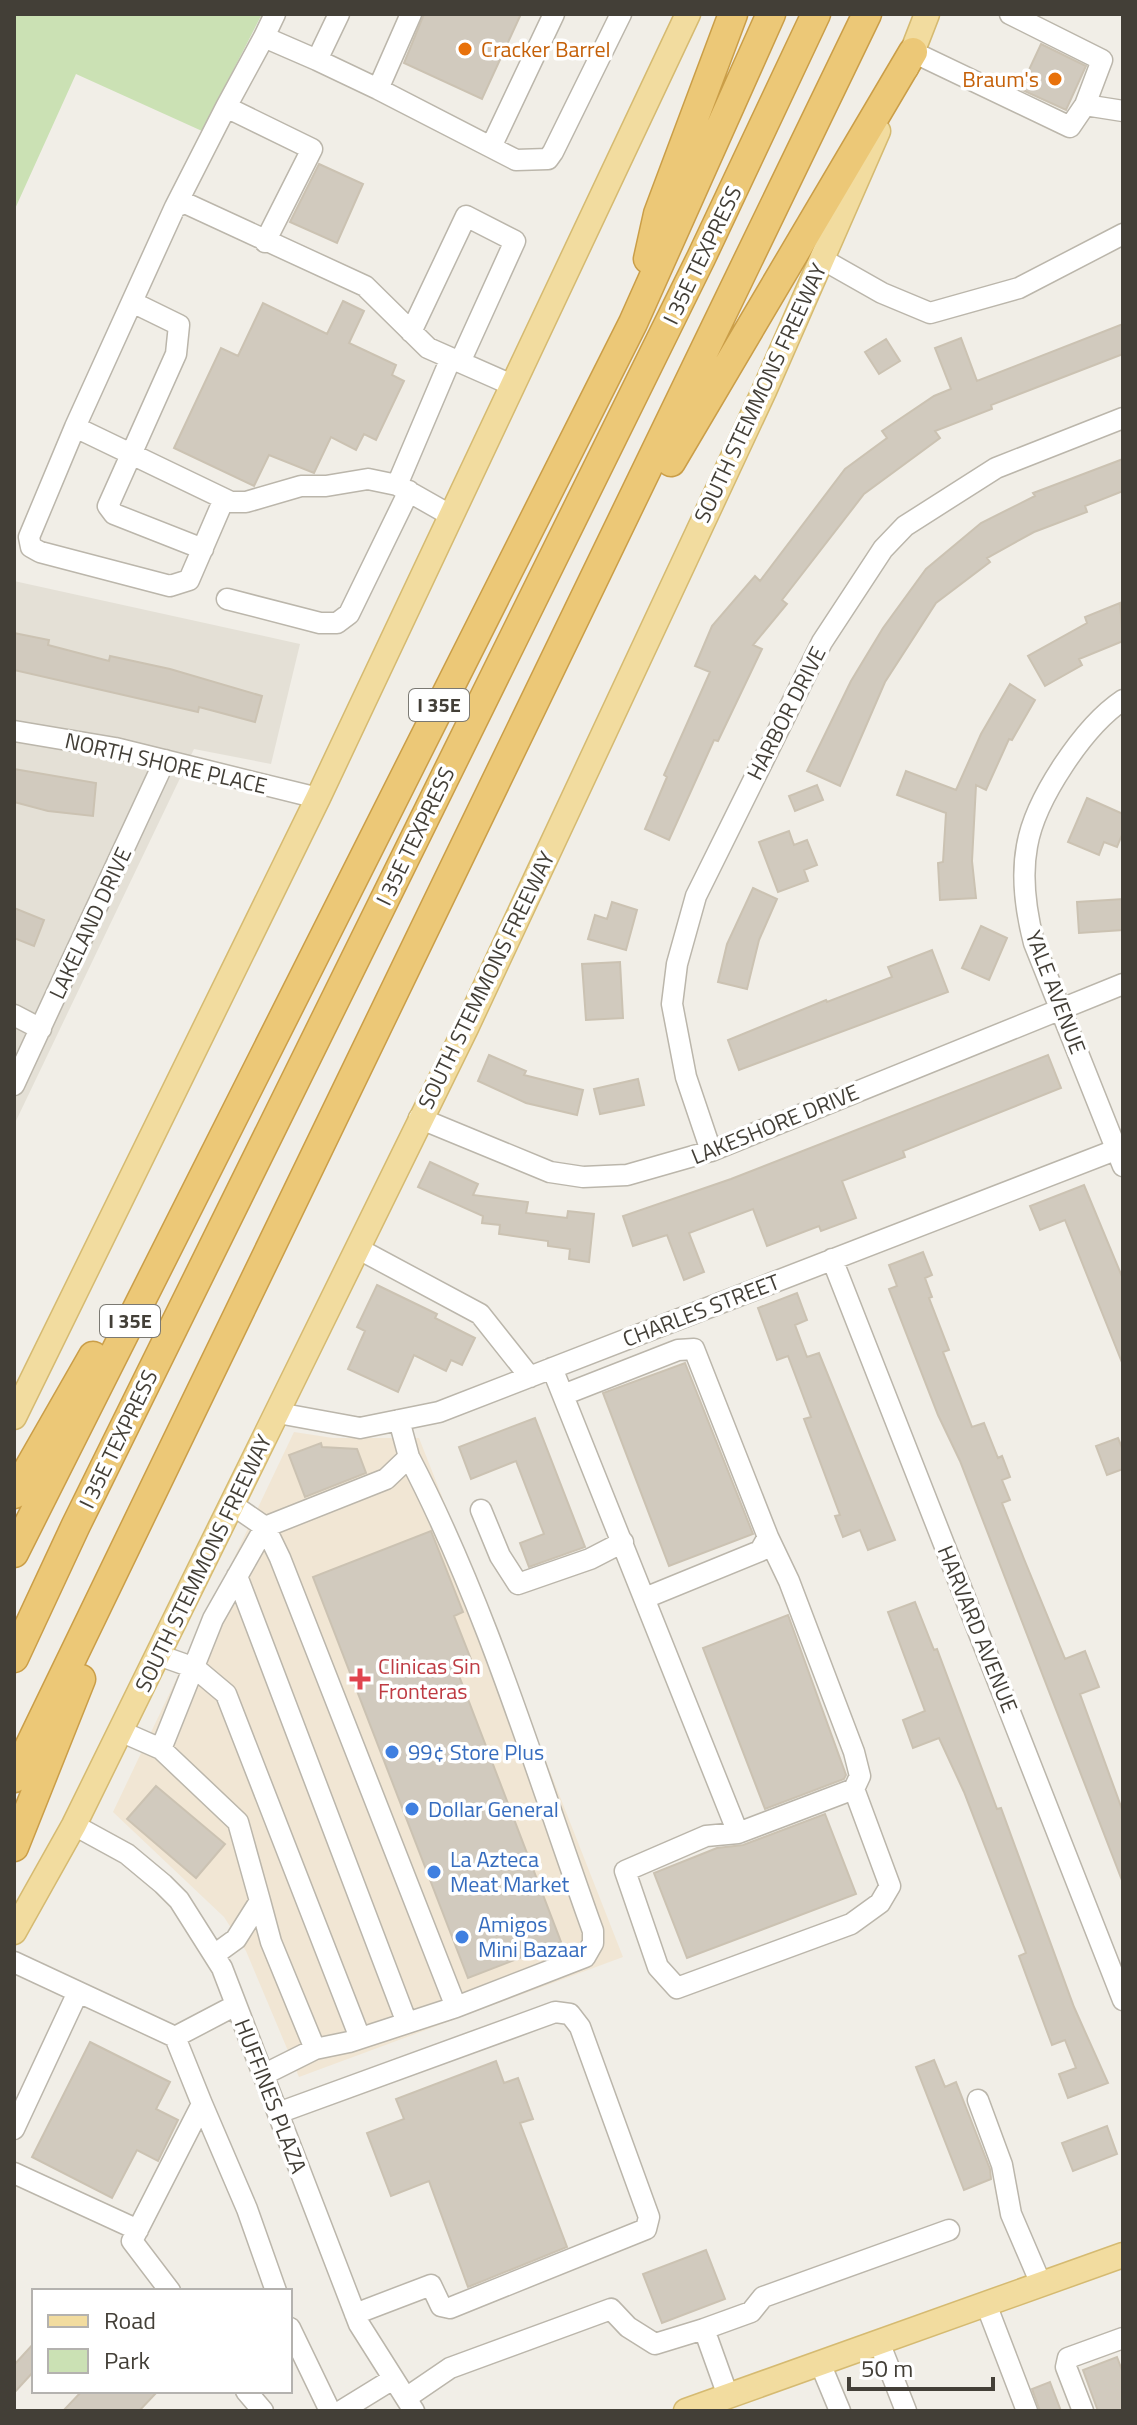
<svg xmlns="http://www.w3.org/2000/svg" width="1137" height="2425" viewBox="0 0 1137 2425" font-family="'Titillium Web',sans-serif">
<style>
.residential{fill:#e4e0d6}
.commercial{fill:#f1e6d4}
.green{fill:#cbe1b4}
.building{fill:#d1cabe;stroke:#cbc2b2;stroke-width:2}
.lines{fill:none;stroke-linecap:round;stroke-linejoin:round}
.minor-casing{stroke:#bbb6ab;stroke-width:23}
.major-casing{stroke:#d5ba71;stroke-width:27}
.highway-casing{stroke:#ca9e48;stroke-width:31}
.minor{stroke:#fff;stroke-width:20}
.major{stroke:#f2dc9f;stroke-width:24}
.highway{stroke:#ecc877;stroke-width:28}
.food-dot{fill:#e8710a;stroke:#fff;stroke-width:3}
.health-dot{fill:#e0444e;stroke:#fff;stroke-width:3}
.shop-dot{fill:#3f7fe0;stroke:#fff;stroke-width:3}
.labels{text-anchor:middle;stroke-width:7;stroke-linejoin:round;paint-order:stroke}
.shield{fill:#fff;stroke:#7b7973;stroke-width:2}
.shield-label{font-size:20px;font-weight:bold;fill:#433f37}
.food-label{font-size:22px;fill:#c56008;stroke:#fff;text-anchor:start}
.street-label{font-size:22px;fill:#433f37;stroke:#fff}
.health-label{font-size:22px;fill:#be3a42;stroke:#fff;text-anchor:start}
.shop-label{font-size:22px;fill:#366cbe;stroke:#fff;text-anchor:start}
</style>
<rect width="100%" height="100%" fill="#f1eee7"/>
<path class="residential" d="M14 581 300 644 271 764 194 749 14 1125Z"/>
<path class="commercial" d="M294 1432 333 1438H419L623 1957 299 2077 246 1951 224 1917 113 1812Z"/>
<path class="green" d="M14 14H262L202 131 76 74 14 211Z"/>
<path class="building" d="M424 14H521L482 99 404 63Z
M1041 44 1086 66 1066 110 1020 89Z
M319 164 363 184 337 243 290 222Z
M343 301 364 311 349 343 396 365 392 375 404 381 376 440 364 434 356 450 331 437 314 473 269 455 254 486 174 448 221 348 238 356 263 303 327 334Z
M1123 324V354L991 405 992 409 935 431 940 438 864 494 782 600 787 604 753 645 762 649 718 741 714 740 669 840 645 829 667 777 664 775 710 672 695 666 712 626 755 576 760 581 845 469 887 438 882 431 934 396 951 389 935 348 961 338 977 381Z
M886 339 900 361 879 374 865 352Z
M1123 459V491L1085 506 1087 512 1034 532 987 558 990 562 936 603 885 682 840 786 807 771 851 681 883 628 926 569 981 523 1035 496 1033 493Z
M1120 603 1123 641 1079 659 1082 665 1045 686 1028 656 1087 623 1085 617Z
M14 633 49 640 48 645 109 661 110 656 170 669 262 696 255 722 199 707 198 712 14 670Z
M1010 684 1035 700 1012 740 1009 739 986 790 976 785 972 861 976 898 940 900 938 863 943 862 946 813 897 795 906 771 956 790 981 734Z
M14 769 96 783 93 816 48 811 14 802Z
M817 785 823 800 795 811 789 796Z
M1087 798 1123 814V832L1117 847 1104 842 1099 855 1068 842Z
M789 831 794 845 807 840 817 865 804 870 808 881 778 892 759 842Z
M753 888 777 899 759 940 747 989 718 982 727 944Z
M1123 899V930L1079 933 1077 902Z
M612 902 637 910 626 950 588 939 595 915 607 919Z
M14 908 44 920 34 946 14 938Z
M981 926 1007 938 989 980 962 968Z
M932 950 948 992 739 1070 728 1040 826 1000 827 1002 892 977 888 967Z
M620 962 623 1018 586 1020 582 964Z
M489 1055 526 1071 524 1075 583 1090 577 1115 526 1103 478 1081Z
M1048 1055 1061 1088 903 1151 905 1157 842 1181 856 1218 821 1231 819 1226 767 1246 753 1209 689 1233 704 1272 684 1280 667 1235 633 1246 623 1216 731 1179Z
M638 1079 644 1105 600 1114 594 1089Z
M430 1162 478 1184 473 1195 528 1202 526 1213 567 1218 568 1211 594 1214 589 1262 569 1259 570 1249 548 1246V1241L499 1234 500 1225 482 1223 483 1216 418 1187Z
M1084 1185 1123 1279V1365L1065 1220 1040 1230 1030 1206Z
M923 1252 932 1275 925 1278 932 1297 929 1298 949 1350 943 1352 972 1427 984 1423 998 1458 1002 1456 1010 1477 1002 1480 1010 1500 1002 1503 1024 1559 1065 1659 1085 1651 1099 1687 1080 1694 1123 1812V1883L960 1461 938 1415 889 1289 897 1286 889 1265Z
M377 1285 437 1314 435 1318 475 1338 462 1365 451 1360 446 1371 414 1355 398 1392 348 1369 365 1331 357 1327Z
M797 1293 807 1320 795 1325 807 1357 819 1353 895 1540 868 1550 860 1530 843 1537 835 1516 840 1515 804 1419 811 1417 788 1356 777 1360 758 1308Z
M685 1363 753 1534 669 1566 603 1393Z
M535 1418 585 1547 529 1567 520 1543 544 1534 516 1461 471 1479 459 1447Z
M1118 1438 1123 1450V1469L1107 1475 1096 1446Z
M321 1443 322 1447 357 1449 366 1473 305 1497 289 1455Z
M431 1531 463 1612 454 1616 474 1667 458 1673 561 1942 468 1978 313 1577Z
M915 1602 934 1650 937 1649 997 1809 1001 1808 1074 2007 1108 2083 1068 2098 1059 2074 1076 2068 1065 2040 1052 2045 1019 1956 1026 1953 964 1792 939 1738 913 1748 903 1720 925 1711 888 1612Z
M788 1615 846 1775 844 1779 765 1809 703 1648Z
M156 1786 225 1844 196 1878 127 1819Z
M825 1814 856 1894 687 1958 654 1873 717 1848 743 1845Z
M90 2042 170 2082 156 2109 178 2120 158 2161 137 2150 112 2198 32 2157Z
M934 2060 945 2087 956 2082 990 2169 991 2179 964 2190 916 2067Z
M496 2061 504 2083 518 2078 533 2119 520 2123 567 2247 468 2287 429 2181 391 2196 367 2133 404 2119 396 2099Z
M1107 2126 1117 2154 1073 2171 1062 2143Z
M706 2250 725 2299 662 2323 643 2274Z
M34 2343V2371L14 2393V2365Z
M1117 2357 1123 2373V2411H1098L1083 2370Z
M1050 2382 1061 2411H1040L1032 2389Z
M82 2391H158L139 2411H63Z"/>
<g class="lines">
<g class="minor-casing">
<path id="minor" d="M275 14 264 37 317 60
M339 14 317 60 378 89
M411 14 378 89 516 160 548 159 553 152 621 14
M1010 14 1102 60 1085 105
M264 37 226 107 312 149 265 242
M913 52 1070 127 1085 105 1123 111
M491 147 554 14
M175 207 226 107
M822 259 882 293 930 313 1019 288 1123 234
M132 302 179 325 176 354 108 506 114 514 203 549
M411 332 466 216 515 241 460 362
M75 427 29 537 31 547 40 552 170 586 189 580 224 499
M397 485 451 358
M450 515 397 485 368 479 326 486H301L246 502H231L75 427 175 207 185 203 365 286 428 348 512 385
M227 599 320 623H337L349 614 409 491
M1123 700C1084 726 1035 799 1027 846 1021 878 1026 912 1034 943L1123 1166
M14 731 115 748 318 798
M14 1015 41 1029
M14 1085 165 760
M419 1118 550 1172 583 1177 627 1175 711 1151 1123 984
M711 1151 686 1077 672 1004 677 964 696 896 822 642 883 549 905 526 996 468 1123 418
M357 1248 480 1314 530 1377
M832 1259 1123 2000
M552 1368 738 1833 854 1789 890 1886 880 1903 851 1924 677 1988 658 1967 625 1871 706 1836 738 1833
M563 1395 678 1350 694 1349 768 1537 760 1551 645 1598
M278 1413 360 1428 439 1412 1123 1147
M233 1505 265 1527 386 1479 409 1457 399 1420
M481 1510 500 1556 518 1584 590 1559 623 1542
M265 1527 280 1558 456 2007
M768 1537 789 1581 854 1752 860 1776 854 1789
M237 1576 407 2023
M158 1655 195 1668 226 1694 360 2038
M120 1731 161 1749
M74 1825 127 1854 163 1884 179 1900 222 1968 359 2324 414 2411
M260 1901 271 1942 315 2049
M214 1955 236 1939 260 1901 238 1822 161 1749 213 1619 265 1527
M14 1962 175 2037 236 2005
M175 2037 202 2104
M263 2075 315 2049 349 2042 456 2007 585 1957 593 1943V1931C536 1773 487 1606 409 1457
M978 2100 1002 2165 1011 2214 1041 2284
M278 2113 555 2012 570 2014 580 2027 649 2217 646 2229 450 2308 441 2306 431 2285 355 2314
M14 2129 78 1992
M14 2173 138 2230
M170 2291 132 2241 202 2104 247 2209 276 2291
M986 2304 1027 2411
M290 2328 330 2411
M704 2329 751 2312 763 2297 949 2230
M879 2342 906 2411
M820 2363 840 2411
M246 2391 263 2411
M406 2398 450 2368 611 2309 628 2327 655 2344 704 2329 728 2396
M341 2411 393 2379
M1083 2411 1066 2367 1068 2358 1123 2338"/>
</g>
<g class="major-casing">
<path id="major" d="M906 68 927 14
M14 1417 318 798 688 14
M14 1932 74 1825 466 1028 764 391 878 131
M686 2411 1123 2255"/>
</g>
<g class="highway-casing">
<path id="highway" d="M648 259 658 214 733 14
M671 462 913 52
M14 1494 93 1356
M14 1553 633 323 771 14
M14 1658 76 1525 701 258 816 14
M14 1778 867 14
M14 1847 81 1679"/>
</g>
<use href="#minor" class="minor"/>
<use href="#major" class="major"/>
<use href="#highway" class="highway"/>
</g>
<g class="food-dot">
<circle cx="465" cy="49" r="8"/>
<circle cx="1055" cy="79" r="8"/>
</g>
<path class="health-dot" d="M356 1667h8v8h8v8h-8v8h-8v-8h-8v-8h8z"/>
<g class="shop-dot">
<circle cx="392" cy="1752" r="8"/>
<circle cx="412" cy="1809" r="8"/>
<circle cx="434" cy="1872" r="8"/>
<circle cx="462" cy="1937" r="8"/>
</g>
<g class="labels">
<g class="shield">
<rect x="409" y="689" width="60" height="32" rx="6"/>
<rect x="100" y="1305" width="60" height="32" rx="6"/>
</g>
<g class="shield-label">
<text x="439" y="712">I 35E</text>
<text x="130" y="1328">I 35E</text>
</g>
<g class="food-label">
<text x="481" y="57">Cracker Barrel</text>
<text x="1039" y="87" text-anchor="end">Braum's</text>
</g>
<g class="street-label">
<text transform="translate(702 255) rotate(-64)" y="8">I 35E TEXPRESS</text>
<text transform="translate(760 393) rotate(-65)" y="8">SOUTH STEMMONS FREEWAY</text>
<text transform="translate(786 713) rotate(-63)" y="8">HARBOR DRIVE</text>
<text transform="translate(166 763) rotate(13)" y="8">NORTH SHORE PLACE</text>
<text transform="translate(415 836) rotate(-64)" y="8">I 35E TEXPRESS</text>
<text transform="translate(90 923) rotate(-65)" y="8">LAKELAND DRIVE</text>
<text transform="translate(486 980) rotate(-64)" y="8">SOUTH STEMMONS FREEWAY</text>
<text transform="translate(1056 992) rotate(69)" y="8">YALE AVENUE</text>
<text transform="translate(775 1124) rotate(-22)" y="8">LAKESHORE DRIVE</text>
<text transform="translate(701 1310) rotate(-21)" y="8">CHARLES STREET</text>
<text transform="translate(118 1439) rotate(-64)" y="8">I 35E TEXPRESS</text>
<text transform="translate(203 1563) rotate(-64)" y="8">SOUTH STEMMONS FREEWAY</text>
<text transform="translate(978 1629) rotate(68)" y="8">HARVARD AVENUE</text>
<text transform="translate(271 2096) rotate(69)" y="8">HUFFINES PLAZA</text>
</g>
<g class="health-label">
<text x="378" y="1674">Clinicas Sin<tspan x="378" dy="25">Fronteras</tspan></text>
</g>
<g class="shop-label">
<text x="408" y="1760">99¢ Store Plus</text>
<text x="428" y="1817">Dollar General</text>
<text x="450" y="1867">La Azteca<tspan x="450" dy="25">Meat Market</tspan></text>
<text x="478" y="1932">Amigos<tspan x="478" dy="25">Mini Bazaar</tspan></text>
</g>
</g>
<rect width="1137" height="2425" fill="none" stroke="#433f37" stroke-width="32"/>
<rect x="32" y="2289" width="260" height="104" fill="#ffffff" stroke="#b4b2af" stroke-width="2"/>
<rect x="48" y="2315" width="40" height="12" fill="#f2dc9f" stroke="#b4b2af" stroke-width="2"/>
<text x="104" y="2329" font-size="24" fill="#433f37">Road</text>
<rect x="48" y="2349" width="40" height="24" fill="#cbe1b4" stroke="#b4b2af" stroke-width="2"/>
<text x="104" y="2369" font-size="24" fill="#433f37">Park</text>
<path d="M849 2377v12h144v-12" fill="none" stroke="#433f37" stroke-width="4"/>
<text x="861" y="2377" font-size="24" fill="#433f37" stroke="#ffffff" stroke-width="6" paint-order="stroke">50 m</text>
</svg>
